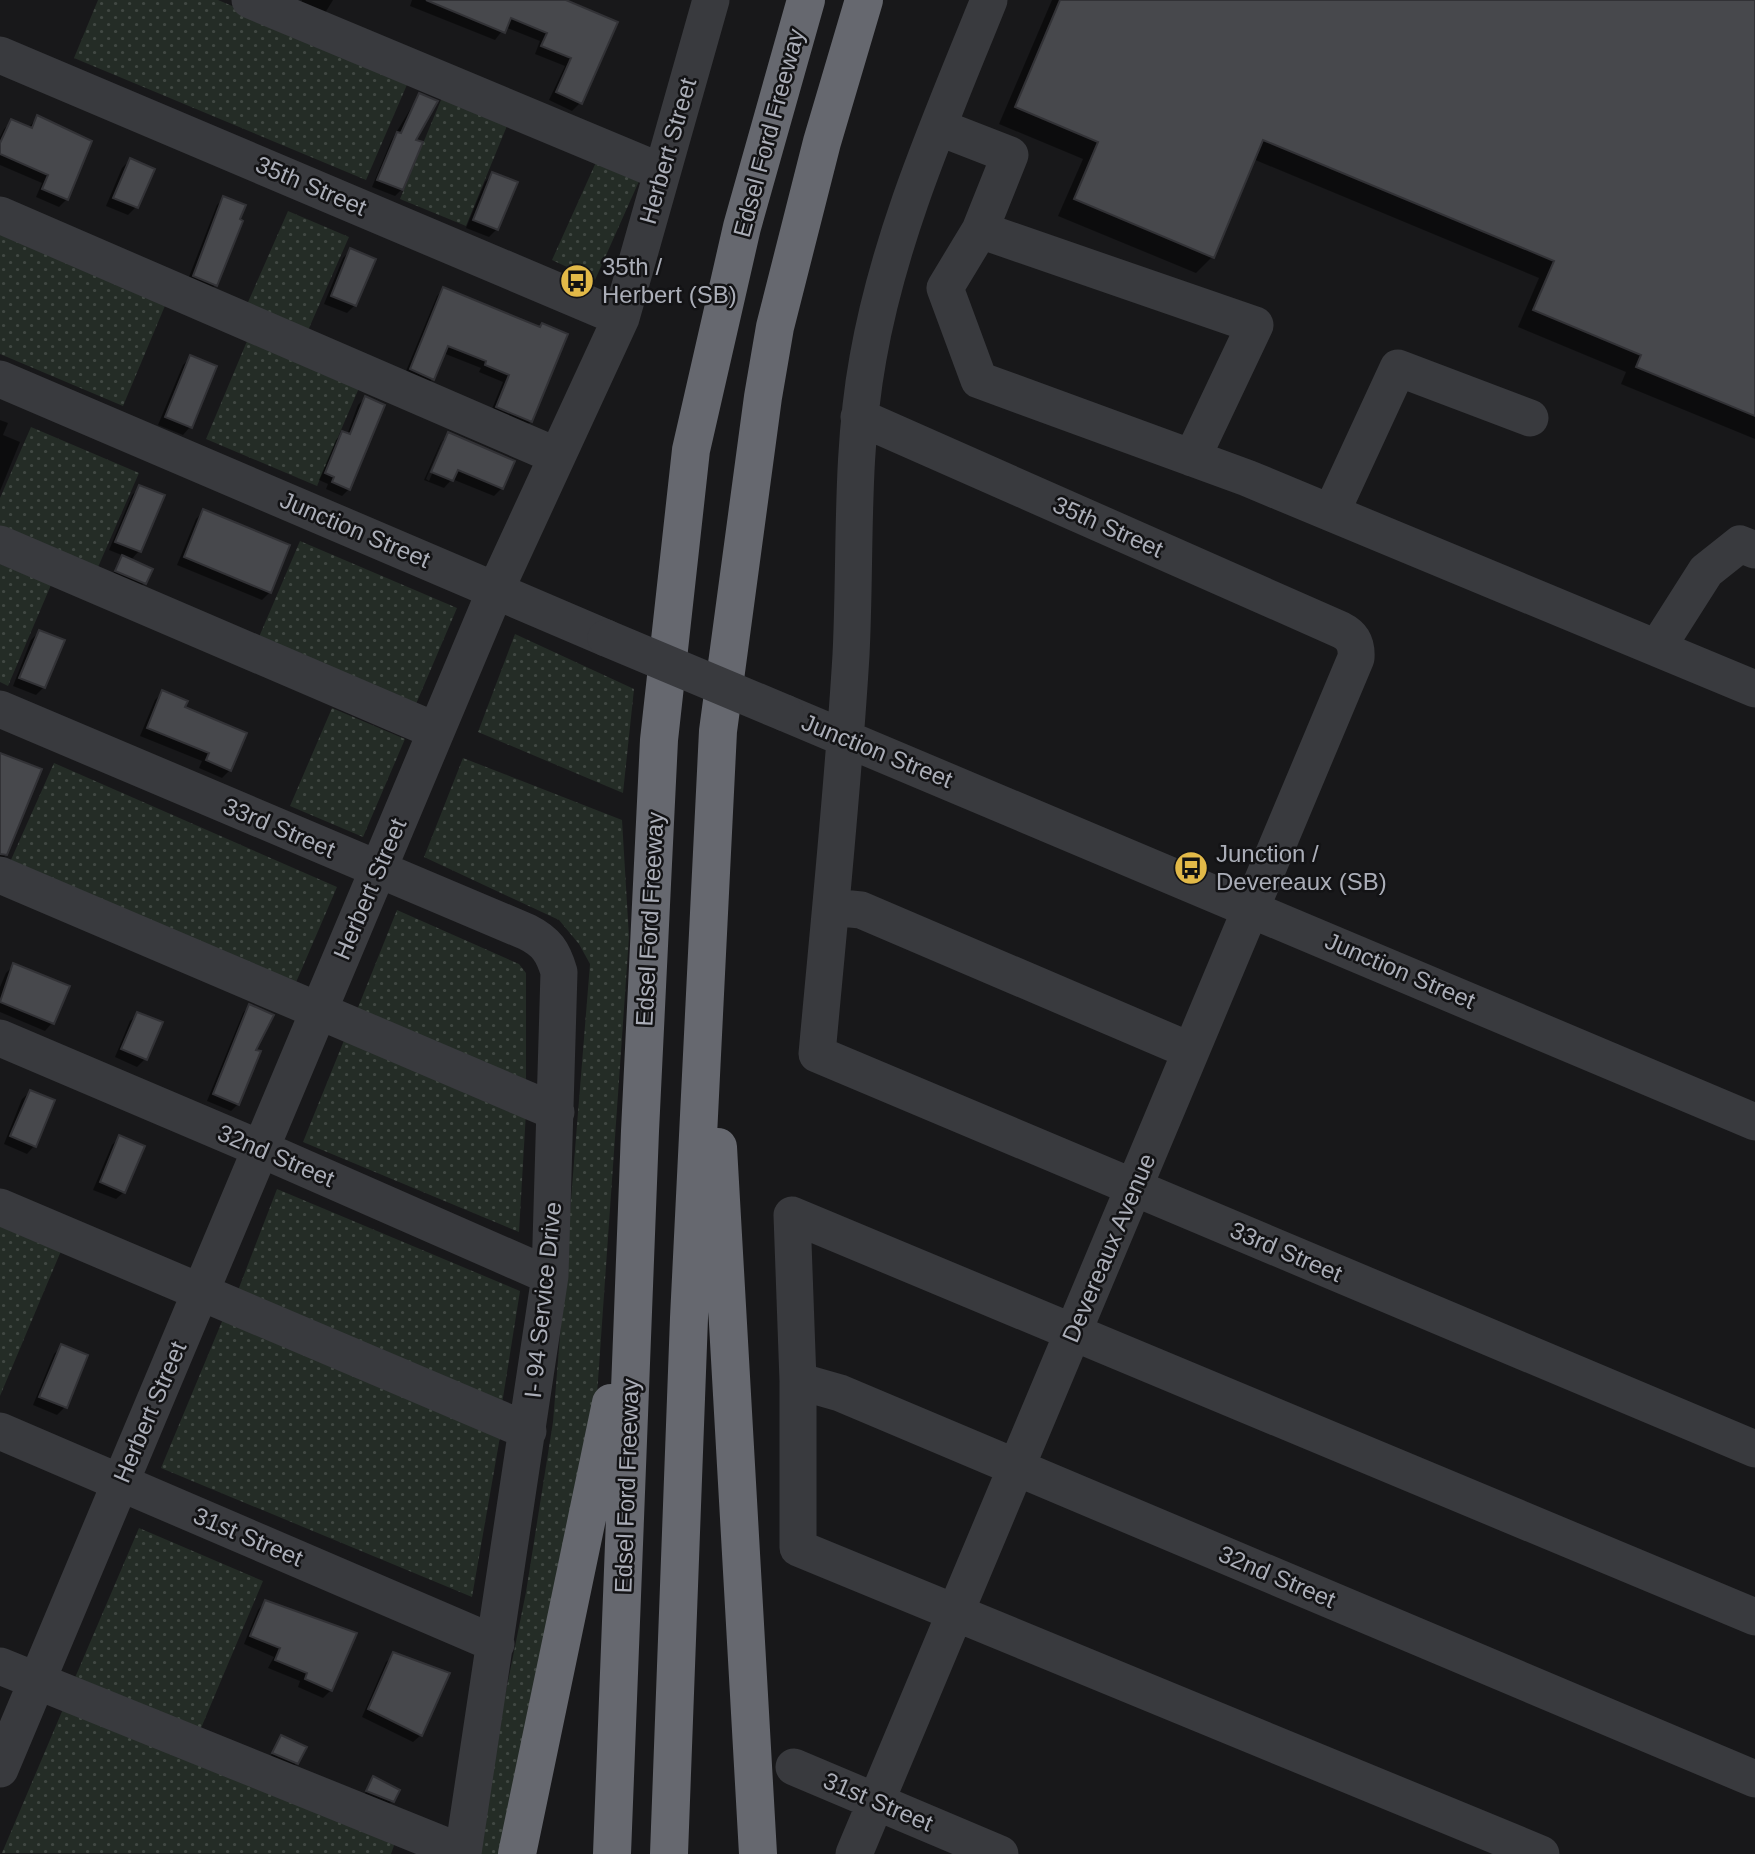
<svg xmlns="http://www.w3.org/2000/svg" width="1755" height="1854" viewBox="0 0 1755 1854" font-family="Arial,sans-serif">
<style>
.grass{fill:url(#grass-dots)}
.shadow{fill:#0007;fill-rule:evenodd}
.building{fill:#47484c;stroke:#323236;stroke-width:2}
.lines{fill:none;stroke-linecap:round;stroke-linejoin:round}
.minor{stroke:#393a3e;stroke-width:37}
.highway{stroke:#66686f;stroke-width:38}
.minor-bridge{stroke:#393a3e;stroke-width:37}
.labels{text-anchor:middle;stroke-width:5;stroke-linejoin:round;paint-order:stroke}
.street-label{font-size:24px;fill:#abaeb8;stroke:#131315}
.poi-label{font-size:24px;fill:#abaeb8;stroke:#131315;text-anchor:start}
</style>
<defs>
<pattern id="grass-dots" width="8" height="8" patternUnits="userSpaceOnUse" patternTransform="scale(1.75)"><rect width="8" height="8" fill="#242c26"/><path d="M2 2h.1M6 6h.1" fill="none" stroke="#414843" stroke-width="1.8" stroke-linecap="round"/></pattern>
</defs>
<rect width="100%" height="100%" fill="#18181a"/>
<path class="grass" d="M98 0H218L409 80 366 180 74 58Z
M443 95 509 121 466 226 400 199Z
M597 160 640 179 595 280 552 260Z
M288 211 349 237 306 335 245 309Z
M0 230 167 301 123 406 0 354Z
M250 334 362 381 317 486 206 439Z
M31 427 139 473 95 574 0 533V498Z
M300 541 457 608 413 711 256 644Z
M0 564 51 585 8 686 0 682Z
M515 634 634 689 623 793 478 732Z
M332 708 405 739 363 837 290 806Z
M463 758 622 820 629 937 597 1395 559 1602 498 1854H473L526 1592 553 1422 590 964 579 944 559 920 424 857Z
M54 763 337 887 294 987 10 862Z
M397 910 519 964 526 973V1084L355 1015Z
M347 1033 526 1112 519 1232 303 1142Z
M277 1189 520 1291 501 1410 237 1293Z
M0 1225 61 1251 0 1396Z
M223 1319 500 1437 472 1597 161 1468Z
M139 1528 263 1581 196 1740 71 1687Z
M66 1702 397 1837 391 1854 2 1853Z"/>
<path class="shadow" d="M302 0H333L325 13 301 3Z
M412 0H562L580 103 572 111 549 100 565 66 535 54 540 41 505 27 495 40 410 6Z
M1052 0H1755V439L1621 384 1626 372 1518 327 1539 278 1253 159 1212 257 1196 273 1058 216 1083 159 999 124Z
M419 95 402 189 395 196 372 187 391 141Z
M38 117 61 126 67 199 59 207 36 197 42 183 0 165V137L4 129 12 121 28 128Z
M130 160 136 207 128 215 106 206 122 168Z
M493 174 497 229 489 237 466 228 485 182Z
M224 198 215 285 209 292 187 282 217 205Z
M351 250 355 305 347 313 324 304 343 258Z
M444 289 539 328 531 421 524 428 490 414 503 382 479 372 481 368 443 353 432 379 426 386 404 376 437 296Z
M191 357 215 367 190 427 183 435 158 425 183 365Z
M365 398 349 489 342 496 326 489 328 484 319 480 336 440 343 433 347 435 358 405Z
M0 420 8 423 3 435 20 442 0 491Z
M449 434 502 488 494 496 452 479 444 488 424 480 441 442ZM442 441H446L429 481 426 479Z
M140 487 139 551 130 561 144 583 141 586 113 574 124 556 109 550 132 495Z
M204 511 270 592 262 600 177 565 196 519Z
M39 632 44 687 36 695 13 686 31 640Z
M163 692 183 708 230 770 222 778 199 768 202 761 140 736 155 700Z
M0 755 12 845 1 862H0Z
M14 965 52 1023 45 1031 0 1012V987L6 973Z
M249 1006 254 1050 238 1104 231 1111 207 1101 243 1013Z
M138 1014 145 1059 137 1067 115 1057 130 1021Z
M30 1092 34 1146 27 1154 4 1144 22 1099Z
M120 1137 124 1192 116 1199 93 1190 112 1145Z
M62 1346 65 1407 57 1415 33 1405 54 1354Z
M265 1602 331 1690 323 1698 298 1687 300 1681 268 1668 274 1657 244 1644 258 1610Z
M394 1655 421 1735 413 1742 362 1717 386 1662Z
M282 1737 297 1763 293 1766 270 1757Z
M374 1778 398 1790 389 1805 364 1795Z"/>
<path class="building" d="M426 0H566L618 22 582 104 556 92 571 58 541 46 547 33 511 18 505 33Z
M1060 0H1755V416L1636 367 1641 355 1533 310 1554 261 1263 140 1214 258 1074 199 1098 142 1015 107Z
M419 93 438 101 416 140 423 142 403 190 377 180 397 132 401 133Z
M37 115 92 141 68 200 42 189 48 175 0 154V143L11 119 32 128Z
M130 158 155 169 138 208 113 198Z
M492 172 518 182 498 230 473 220Z
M223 196 246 205 240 219 243 221 217 286 193 276Z
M350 248 376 259 356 306 331 296Z
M443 287 540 327 542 323 568 334 532 422 496 407 509 375 485 365 486 361 448 346 434 380 410 369Z
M190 355 217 366 192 428 165 417Z
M365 396 385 405 350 490 332 482 334 477 325 473 342 431 350 434Z
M448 432 515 461 503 489 458 470 453 481 431 472Z
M139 485 165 495 141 552 115 542Z
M203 509 290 545 271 593 184 557Z
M122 555 153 569 146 584 115 571Z
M39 630 65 640 45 688 19 678Z
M162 690 188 701 185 707 247 733 231 771 206 760 209 753 147 728Z
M0 753 42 769 7 855 0 854Z
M13 963 70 986 54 1024 0 1002Z
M249 1004 274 1015 256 1050 261 1051 239 1105 213 1094Z
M137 1012 163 1022 147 1060 121 1049Z
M30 1090 55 1100 36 1147 10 1136Z
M119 1135 145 1146 125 1193 100 1182Z
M61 1344 88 1355 67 1408 39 1397Z
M265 1600 357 1633 332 1691 305 1679 307 1673 275 1660 280 1648 250 1636Z
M393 1652 450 1673 422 1736 368 1709Z
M281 1735 307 1747 298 1764 272 1753Z
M373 1776 400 1790 394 1802 366 1791Z"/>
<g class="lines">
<path class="minor" d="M250 0 662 172
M989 0C942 117 890 233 868 358 850 457 856 556 851 655 843 788 829 922 817 1054L1755 1449
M0 55 621 318
M938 127 1010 155 980 230
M0 215 557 456
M0 379 606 638
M1192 458 1255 325 980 230 945 288 979 380 1247 478 1755 689
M1331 513 1398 368 1530 418
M0 544 436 731
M1657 648 1706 571 1740 544 1755 550
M0 709 527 932C547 942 553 952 559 972L550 1276 463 1853 0 1666
M785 713 1755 1122
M0 875 556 1112
M831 907 861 910 1191 1051
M0 1038 261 1149 550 1276
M0 1207 528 1431
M798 1381 840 1393 1755 1779
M0 1431 496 1644
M794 1767 1000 1854
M0 1769 496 589 621 318 711 0
M854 1854 1356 658C1357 644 1353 636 1341 630L859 417
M1541 1854 798 1548V1381L792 1215 1755 1617"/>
<path class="highway" d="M718 1147 758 1854
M517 1854 611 1403
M612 1854 640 1131 659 740 691 450 742 227 806 0
M669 1854 689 1318 718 731 763 397 775 327 822 142 864 0"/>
<path class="minor-bridge" d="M606 638 785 713"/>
</g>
<defs>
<g id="bus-disc" transform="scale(1.75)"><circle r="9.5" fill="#e2b948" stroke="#131315"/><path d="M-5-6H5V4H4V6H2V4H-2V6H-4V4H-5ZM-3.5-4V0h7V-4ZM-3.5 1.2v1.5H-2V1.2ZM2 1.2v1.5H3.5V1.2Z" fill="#111"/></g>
</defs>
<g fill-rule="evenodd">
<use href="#bus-disc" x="577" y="281"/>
<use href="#bus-disc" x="1191" y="868"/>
</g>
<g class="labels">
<g class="street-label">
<text transform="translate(769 133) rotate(-75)" y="8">Edsel Ford Freeway</text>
<text transform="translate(668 151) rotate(-74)" y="8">Herbert Street</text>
<text transform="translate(311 186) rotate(23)" y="8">35th Street</text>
<text transform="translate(1108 527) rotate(24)" y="8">35th Street</text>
<text transform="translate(355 530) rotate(23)" y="8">Junction Street</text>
<text transform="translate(877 751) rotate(22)" y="8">Junction Street</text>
<text transform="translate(279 828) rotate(23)" y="8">33rd Street</text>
<text transform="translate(370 889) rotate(-67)" y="8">Herbert Street</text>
<text transform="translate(650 919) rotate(-87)" y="8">Edsel Ford Freeway</text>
<text transform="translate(1400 971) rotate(23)" y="8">Junction Street</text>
<text transform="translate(276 1156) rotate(23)" y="8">32nd Street</text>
<text transform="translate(1109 1248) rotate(-67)" y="8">Devereaux Avenue</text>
<text transform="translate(1286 1252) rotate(23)" y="8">33rd Street</text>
<text transform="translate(543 1300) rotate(-84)" y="8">I- 94 Service Drive</text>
<text transform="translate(150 1412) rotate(-67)" y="8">Herbert Street</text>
<text transform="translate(627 1486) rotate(-88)" y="8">Edsel Ford Freeway</text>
<text transform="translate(248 1537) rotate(23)" y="8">31st Street</text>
<text transform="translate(1277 1577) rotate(23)" y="8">32nd Street</text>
<text transform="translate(878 1802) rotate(23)" y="8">31st Street</text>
</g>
<g class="poi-label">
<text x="602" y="275">35th /<tspan x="602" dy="28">Herbert (SB)</tspan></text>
<text x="1216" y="862">Junction /<tspan x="1216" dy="28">Devereaux (SB)</tspan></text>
</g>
</g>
</svg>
